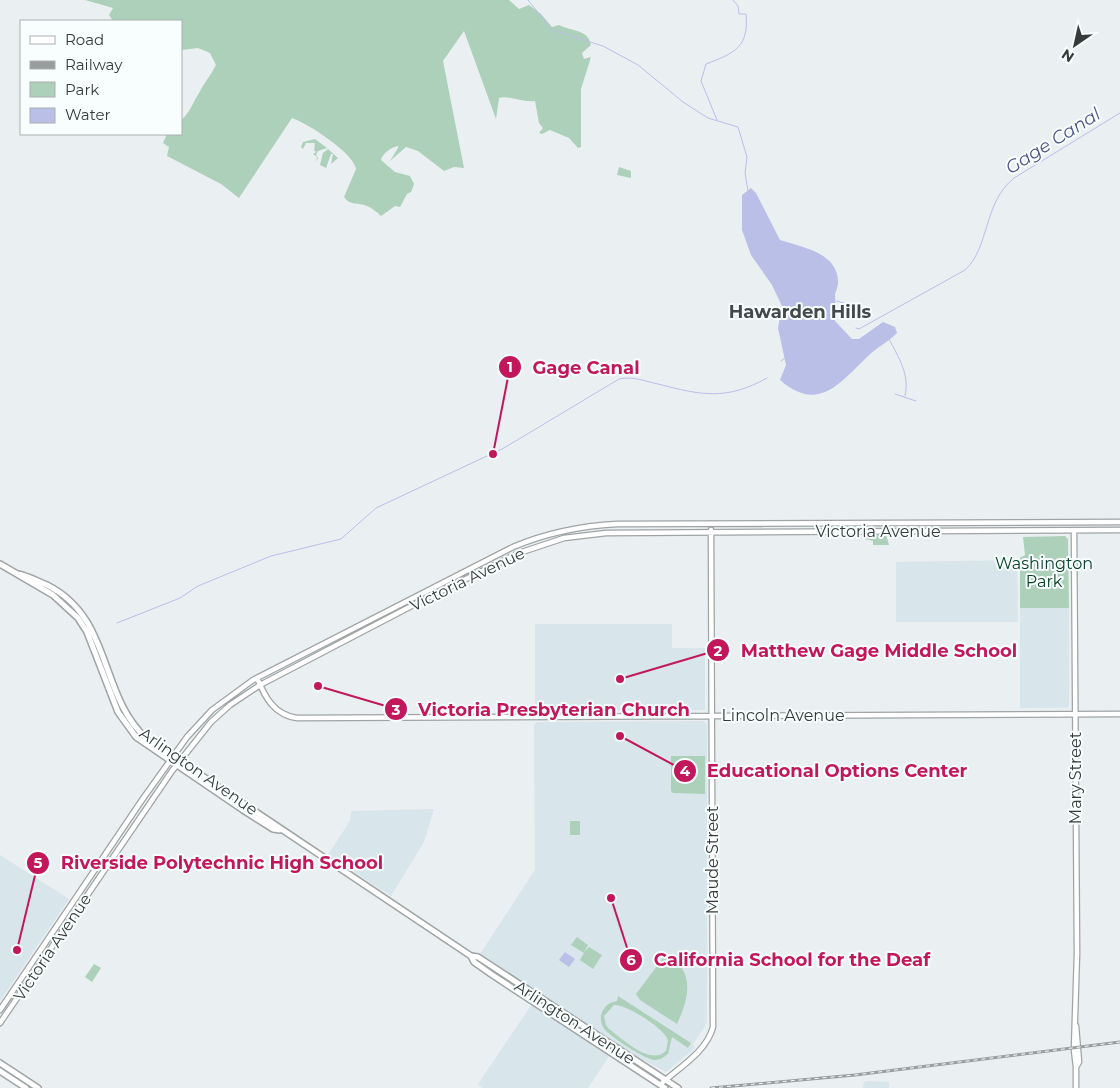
<svg xmlns="http://www.w3.org/2000/svg" width="1120" height="1088" viewBox="0 0 1120 1088" font-family="Montserrat,sans-serif">
<style>
.built{fill:#d8e5ea}
.green{fill:#add0ba;fill-rule:evenodd}
.water{fill:#babfe8}
.lines{fill:none;stroke-linecap:round;stroke-linejoin:round}
.stream{stroke:#babfe8;stroke-width:1}
.secondary-casing{stroke:#9fa4a5;stroke-width:7}
.primary-casing{stroke:#9fa4a5;stroke-width:8}
.secondary{stroke:#fff;stroke-width:4.5}
.primary{stroke:#fff;stroke-width:5}
.rail-casing{stroke:#9a9d9e;stroke-width:3}
.rail{stroke:#f8fdfe;stroke-width:1;stroke-dasharray:4;stroke-linecap:butt}
.labels{text-anchor:middle;stroke-width:4;stroke-linejoin:round;paint-order:stroke}
.street-label{font-size:16px;fill:#383a3a;stroke:#f8fdfe}
.park-label{font-size:16px;fill:#094027;stroke:#f8fdfe}
.water-label{font-size:18px;font-style:italic;fill:#4d5287;stroke:#f8fdfe}
.neighbourhood-label{font-size:18px;font-weight:bold;fill:#44484a;stroke:#f8fdfe}
.leader{fill:none;stroke:#c2185b;stroke-width:2}
.callout-dot{fill:#c2185b;stroke:#f8fdfe;stroke-width:2}
.mark-label{font-size:15px;text-anchor:middle;font-weight:bold;fill:#fff}
.callout-label{font-size:18px;text-anchor:middle;font-weight:bold;fill:#c2185b;stroke:#f8fdfe;stroke-width:4;stroke-linejoin:round;paint-order:stroke}
</style>
<rect width="100%" height="100%" fill="#eaeff1"/>
<path class="built" d="M1017 560 1018 622H896V562Z
M1020 608H1069V706L1067 708H1020Z
M535 624H672V648H705V710L535 711Z
M703 721 707 724V1023L693 1044 695 1048 666 1072 628 1052 480 954 535 870 534 725 537 722Z
M434 809 424 842 391 896 328 855 350 821 351 811Z
M0 855 69 899 0 1001Z
M532 1004 610 1055 588 1088H483L478 1084Z
M868 1081 889 1082V1088H863L864 1082Z"/>
<path class="green" d="M85 0H509L519 9 529 5 541 14 552 27 559 25C573 32 588 29 591 45L582 53 584 59 591 57 581 89V147L578 148 569 138 550 130 542 134 539 133 543 128 539 123 535 101C523 103 509 95 499 98L496 119 464 31 443 61 464 168 454 167 444 171 418 151 406 147 390 161 398 148V146C391 147 382 154 381 160L395 172 410 176 414 184 411 192 407 194 400 207 395 206 381 216C377 212 372 208 367 206 358 202 350 206 344 197L356 169C354 153 307 123 292 118L239 198 221 184 167 156 169 147 163 143 167 134H181V120C190 113 193 102 199 93 204 83 211 75 216 65L210 53 198 48 181 50V21H113L109 15 113 8Z
M315 139 327 148 318 151 316 155 318 158 316 162 317 157 313 154 316 152 314 150 315 143H306L303 149 301 147 303 142Z
M328 149 338 158 331 164 333 154H331L326 168 320 165 323 153Z
M619 167 631 171V178L617 175Z
M865 535H886L889 545H873V541L865 539Z
M1065 536 1068 539 1069 608H1020V558L1025 555 1023 537Z
M671 756H705V794L673 793 671 791Z
M570 821H580V835H570Z
M577 937 588 945 584 952 589 947 602 955 593 969 580 960 584 953 571 945Z
M666 954C696 971 689 998 677 1024L640 1000 636 994Z
M94 964 101 968 92 982 85 977Z
M618 996 691 1043 688 1048 672 1037 668 1054C664 1057 660 1060 655 1060 646 1060 607 1035 603 1027 600 1021 600 1014 604 1009 607 1004 611 1002 617 1001ZM614 1005C626 1004 664 1028 668 1040L666 1051C650 1066 623 1039 609 1029L606 1025 604 1016Z"/>
<path class="water" d="M751 188 756 193 780 240C802 247 839 253 838 283 838 287 836 290 835 294 835 304 838 311 835 321L852 339H859L883 322 895 327 897 333C888 342 876 348 867 357 839 384 818 413 780 380L786 365 778 328 782 306 772 285 751 255 742 230V195Z
M565 952 575 959 569 967 559 960Z"/>
<g class="lines">
<path class="stream" d="M528 0 552 30 603 46 638 65 683 102 708 118 738 127 747 157 745 173 748 191
M717 120 701 81 706 64C735 53 749 47 746 14H739L738 6 733 0
M837 301 850 305
M856 328 859 329 965 270C990 247 983 203 1014 178L1120 113
M889 339C899 358 910 375 905 396
M781 361 786 357
M895 394 916 401
M117 623 180 598 198 586 271 556 341 539 376 508 504 448 619 379C633 376 644 381 658 384 701 395 726 401 767 378"/>
<g class="secondary-casing">
<path id="secondary" d="M1074 530 1077 953 1074 1050 1076 1067
M257 678C265 697 274 715 297 718L1120 714
M0 1010 142 800 187 737 212 710 253 680 513 547C546 533 580 526 617 524L1120 522
M0 1023 172 771 211 722 230 705 260 685 423 600 519 553 564 538 606 533 1120 530
M663 1082C680 1067 707 1051 713 1027L711 530
M1076 1088V1067L1079 1062 1076 1026"/>
</g>
<g class="primary-casing">
<path id="primary" d="M0 564 53 595 78 618 87 632 118 712 136 737 243 810 273 829 280 830
M18 574C28 576 37 581 47 585 113 618 98 695 147 739L471 956 478 957 678 1088
M471 956 474 962 491 974 665 1088
M0 1063 38 1088
M0 1071 26 1088"/>
</g>
<use href="#secondary" class="secondary"/>
<use href="#primary" class="primary"/>
<g class="rail-casing">
<path id="rail" d="M711 1088 855 1075 1120 1042"/>
</g>
<use href="#rail" class="rail"/>
</g>
<g class="labels">
<g class="street-label">
<text x="878" y="537">Victoria Avenue</text>
<text transform="translate(467 579) rotate(-26)" y="6">Victoria Avenue</text>
<text x="783" y="721">Lincoln Avenue</text>
<text transform="translate(199 771) rotate(35)" y="6">Arlington Avenue</text>
<text transform="translate(1075 778) rotate(-90)" y="6">Mary Street</text>
<text transform="translate(712 860) rotate(-90)" y="6">Maude Street</text>
<text transform="translate(52 947) rotate(-56)" y="6">Victoria Avenue</text>
<text transform="translate(575 1022) rotate(33)" y="6">Arlington Avenue</text>
</g>
<g class="park-label">
<text x="1044" y="569">Washington<tspan x="1044" dy="18">Park</tspan></text>
</g>
<g class="water-label">
<text transform="translate(1053 141) rotate(-32)" y="6">Gage Canal</text>
</g>
<g class="neighbourhood-label">
<text x="800" y="318">Hawarden Hills</text>
</g>
</g>
<path class="leader" d="M493 454L510 367M620 679L718 650M318 686L396 709M620 736L685 771M17 950L38 863M611 898L631 960"/>
<g class="callout-dot">
<circle cx="493" cy="454" r="5"/>
<circle cx="620" cy="679" r="5"/>
<circle cx="318" cy="686" r="5"/>
<circle cx="620" cy="736" r="5"/>
<circle cx="17" cy="950" r="5"/>
<circle cx="611" cy="898" r="5"/>
<circle cx="510" cy="367" r="12"/>
<circle cx="718" cy="650" r="12"/>
<circle cx="396" cy="709" r="12"/>
<circle cx="685" cy="771" r="12"/>
<circle cx="38" cy="863" r="12"/>
<circle cx="631" cy="960" r="12"/>
</g>
<g class="mark-label">
<text x="510" y="372">1</text>
<text x="718" y="656">2</text>
<text x="396" y="715">3</text>
<text x="685" y="776">4</text>
<text x="38" y="868">5</text>
<text x="631" y="965">6</text>
</g>
<g class="callout-label">
<text x="586" y="374">Gage Canal</text>
<text x="879" y="657">Matthew Gage Middle School</text>
<text x="554" y="716">Victoria Presbyterian Church</text>
<text x="837" y="777">Educational Options Center</text>
<text x="222" y="869">Riverside Polytechnic High School</text>
<text x="792" y="966">California School for the Deaf</text>
</g>
<rect x="20" y="20" width="162" height="115" fill="#f8fdfe" stroke="#abafb0"/>
<rect x="30" y="36" width="25" height="8" fill="#ffffff" stroke="#abafb0"/>
<text x="65" y="45" font-size="15" fill="#383a3a">Road</text>
<rect x="30" y="61" width="25" height="8" fill="#9a9d9e" stroke="#abafb0"/>
<text x="65" y="70" font-size="15" fill="#383a3a">Railway</text>
<rect x="30" y="82" width="25" height="15" fill="#add0ba" stroke="#abafb0"/>
<text x="65" y="95" font-size="15" fill="#383a3a">Park</text>
<rect x="30" y="108" width="25" height="15" fill="#babfe8" stroke="#abafb0"/>
<text x="65" y="120" font-size="15" fill="#383a3a">Water</text>
<g transform="translate(1075 45) rotate(214)" stroke="#f8fdfe" stroke-width="4" paint-order="stroke">
<path d="M0-4L9 19L0 12L-9 19Z" fill="#383a3a"/>
<text y="-8" font-size="14" font-weight="bold" text-anchor="middle" fill="#383a3a">N</text>
</g>
</svg>
